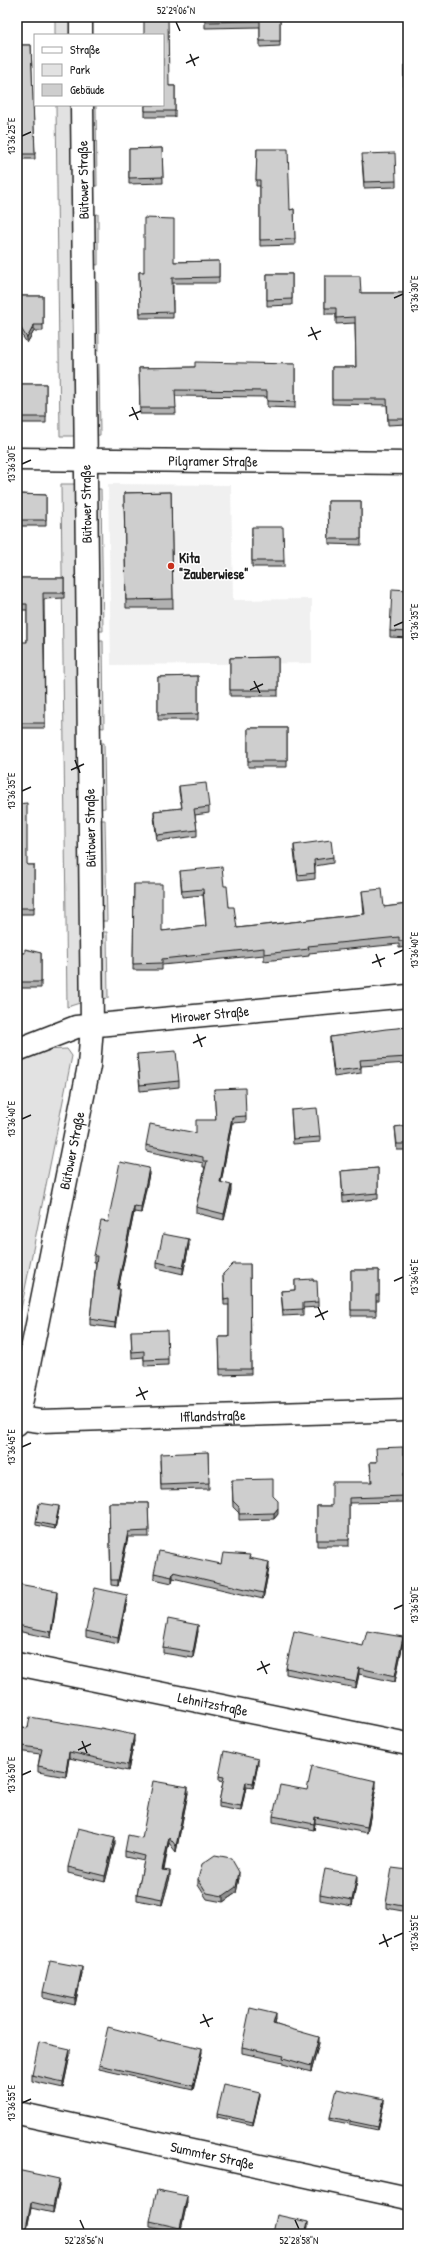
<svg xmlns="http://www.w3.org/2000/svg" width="425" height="2251" viewBox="0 0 425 2251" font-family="'Patrick Hand',sans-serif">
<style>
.built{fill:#f0f0f0}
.green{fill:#e2e2e2;stroke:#7f7f7f}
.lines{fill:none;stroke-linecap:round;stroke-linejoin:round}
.minor-casing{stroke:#1c1c1c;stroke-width:25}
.minor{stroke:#fff;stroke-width:22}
.wall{fill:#b1b1b1;stroke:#1c1c1c}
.shaded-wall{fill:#909090;stroke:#1c1c1c}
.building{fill:#cecece;stroke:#1c1c1c}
.ticks{fill:none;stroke:#1c1c1c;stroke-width:1.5}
.poi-dot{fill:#c8321e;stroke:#fff;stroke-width:1.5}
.labels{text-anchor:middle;stroke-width:3;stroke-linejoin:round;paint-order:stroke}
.street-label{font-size:14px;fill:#1c1c1c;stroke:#fff}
.poi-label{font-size:14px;font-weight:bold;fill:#1c1c1c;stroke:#fff;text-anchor:start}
.neatline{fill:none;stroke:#1c1c1c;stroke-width:1.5}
.ticks-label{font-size:10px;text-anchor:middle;fill:#1c1c1c}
</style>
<rect width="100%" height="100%" fill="#fff"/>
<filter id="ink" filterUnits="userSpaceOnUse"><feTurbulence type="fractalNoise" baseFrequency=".025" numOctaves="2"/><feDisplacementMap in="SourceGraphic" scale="8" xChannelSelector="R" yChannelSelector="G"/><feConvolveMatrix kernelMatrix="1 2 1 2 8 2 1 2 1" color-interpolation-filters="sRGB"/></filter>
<g filter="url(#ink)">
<path class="built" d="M108 484 231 485 233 600 312 599V663L111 665Z"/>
<path class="green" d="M55 17H70V35H55Z
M56 105H71L75 436H60Z
M88 105H96L97 186 89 185Z
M98 214V265L90 264 89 215Z
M98 282 99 350 91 348 90 284Z
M99 364 100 435 93 436 91 366Z
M61 484H74L76 488 83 1002 67 1007Z
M94 489H101L103 631H95Z
M95 641H103L104 728 96 727Z
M96 743H104L105 808 97 809Z
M97 820H105L107 921H99Z
M99 932H107L108 998 100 999Z
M67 1049 72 1056 17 1329V1061L42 1050Z"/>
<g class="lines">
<g class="minor-casing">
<g id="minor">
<path d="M81 17V35"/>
<path id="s1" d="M17 459 408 463"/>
<path id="s2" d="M17 1050 76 1027 408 996"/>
<path id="s3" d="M18 1418 40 1421 408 1410"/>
<path id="s4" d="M17 1424 89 1066 92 1026 82 105"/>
<path id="s5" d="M17 1664 408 1744"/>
<path id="s6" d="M17 2113 408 2198"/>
</g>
</g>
<use href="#minor" class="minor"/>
</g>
<path class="wall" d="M205 17H280V46L260 47V27L205 28Z
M17 45H31L35 159H17Z
M404 65H408V92H404Z
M169 86H175V117H145V105Z
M162 148 163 183 129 184V149Z
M257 149 290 210 294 209 295 245 260 246V186H256Z
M362 160 396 181V187L364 188Z
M219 261V283H173V318H140L139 272H144L174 262Z
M267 274H292V305L267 306Z
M325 276 361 293H408V424L388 425 387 405 332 404V367H356L355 323 336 324V314H325Z
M17 296H43V331H34L27 343 19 331H17Z
M295 364V408L267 407V397L175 396 176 414H140L139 368 195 367Z
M17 384H46V423H17Z
M171 492 173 608H126L124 493Z
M17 494 46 495V526H17Z
M328 501H361V545L329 544Z
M252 527 284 561V567H252Z
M17 578H64V598L44 599 45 728H17V647H20L27 642V610H19L18 600H17Z
M408 590V638L390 637V631Z
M278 657V696H230V658Z
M198 676V720H158V677Z
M248 728H287V767H248Z
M179 786 209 807V813L195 815 197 830V836L157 841 154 817V811L182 808 179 792Z
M17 804 27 865H34V914H17Z
M294 845 333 857V863L315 866V879L298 881 294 851Z
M180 871 224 886 229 907 237 928 364 914 362 891 384 907 408 904V947L399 948V944L309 953V956L264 961V955L162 965V970H133L134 884 162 931 206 926 203 895 182 897Z
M19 953H41V988H19Z
M408 1027V1063L361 1066V1073L334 1077 330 1043V1037Z
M137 1054 179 1081V1087L140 1091Z
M214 1089 246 1116V1122L232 1123 221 1183 231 1191 224 1220 196 1213V1207L205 1167H203V1163L146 1151V1145L196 1133 216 1120Z
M291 1110 320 1137V1142L293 1144Z
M408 1125V1158H407L406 1150H397L395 1127Z
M378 1168V1199L343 1202 341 1171Z
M149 1174 141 1213 134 1212 118 1289 120 1295 115 1328 90 1325V1319L96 1262H94V1256L108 1222Z
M189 1245 183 1274 157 1268V1262Z
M250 1264 251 1374 220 1375 219 1337H229V1305H224L223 1274Z
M351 1270H379V1301H376V1316H351Z
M295 1280 318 1302V1307L303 1308V1315L283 1316 281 1291 295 1290Z
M131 1331 168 1359V1365L144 1366V1357L132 1358Z
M208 1452 209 1489 161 1490 160 1460Z
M403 1454H408V1479H404L405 1502 349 1503V1546H317V1506H332L371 1482 370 1462H376Z
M232 1480 278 1514 274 1519 239 1520V1513L233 1507Z
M109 1503H148L149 1537H128L118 1586 111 1585Z
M59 1509 55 1529 36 1525V1522Z
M250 1558 269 1568 263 1599 173 1578 172 1583 154 1579V1573L221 1564Z
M17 1589 57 1597 51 1638 17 1631Z
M127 1601 118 1644 86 1637V1631Z
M198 1631 193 1658 163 1653V1647Z
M403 1643 395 1682 359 1674 356 1688 286 1674V1668Z
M17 1726 28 1728 134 1741 128 1771 69 1758 66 1777 38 1772V1766L40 1754 17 1751Z
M258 1764 253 1788 246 1787 241 1811 219 1807V1802L223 1782 219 1781V1776Z
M376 1787 367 1833 315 1823 314 1830 273 1822V1816L307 1790Z
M188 1793 176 1852 169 1843 164 1870 170 1877 162 1905 137 1900V1894L144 1861 125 1857V1851L142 1838Z
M115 1843 105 1882 68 1873V1867Z
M408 1870V1912L386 1908V1903Z
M239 1878 236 1893 223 1902 207 1899 198 1885V1879Z
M357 1881 352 1906 320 1900V1894Z
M82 1973 75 2005 43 1998V1992Z
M276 2020 275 2024 319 2043 311 2072 283 2064V2062L242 2053V2047Z
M161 2041 202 2052 193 2090 99 2069V2065Z
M70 2055 63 2088 32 2081V2075Z
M260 2096 253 2125 217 2117V2114Z
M384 2102 378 2130 330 2120V2117Z
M17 2170 59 2185 53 2213 31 2208 26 2234H17Z
M187 2202 180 2234 150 2227V2221Z"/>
<path class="shaded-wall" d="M34 325V331L27 343V338Z
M232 1117V1123L220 1188V1182Z
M149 1168V1174L141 1213V1207Z
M231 1185V1191L224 1220V1214Z
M134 1206V1212L117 1295V1289Z
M189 1239V1245L183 1274V1268Z
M120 1289V1295L115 1328V1323Z
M59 1506V1509L55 1529V1526Z
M278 1508V1514L274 1519V1513Z
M128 1532V1537L118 1586V1580Z
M269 1562V1568L263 1599V1593Z
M173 1572V1578L172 1583V1577Z
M57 1591V1597L51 1638V1632Z
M127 1595V1601L118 1644V1638Z
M198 1625V1631L193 1658V1652Z
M403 1637V1643L395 1682V1676Z
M359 1668V1674L356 1688V1682Z
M134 1735V1741L128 1771V1765Z
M69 1752V1758L66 1777V1771Z
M258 1759V1764L253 1788V1783Z
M376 1781V1787L367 1833V1827Z
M246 1782V1787L241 1811V1806Z
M188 1787V1793L176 1852V1846Z
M315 1817V1823L314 1830V1824Z
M115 1837V1843L105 1882V1876Z
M169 1837V1843L162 1876V1870Z
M170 1871V1877L162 1905V1899Z
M239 1872V1878L236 1893 223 1902V1896Z
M357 1875V1881L352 1906V1900Z
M82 1967V1973L75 2005V1999Z
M276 2014V2020L273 2030V2024Z
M319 2037V2043L311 2072V2066Z
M202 2048V2052L193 2090V2086Z
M70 2049V2055L63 2088V2082Z
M260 2093V2096L253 2125V2122Z
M384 2099V2102L378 2130V2127Z
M59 2179V2185L53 2213V2207Z
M187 2196V2202L180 2234V2228Z
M31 2202V2208L26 2234H25Z
M308 2222V2227L306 2234H305Z"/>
<path class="building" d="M144 17H168L169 86H175V111H145V105H163V35H144Z
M205 17H280V41H260V21L205 22Z
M17 45H31L35 154H17Z
M404 65H408V86H404Z
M162 148 163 177 129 178V149Z
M257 149H288L290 210 294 209 295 239 260 240V180H256Z
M395 153 396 181 364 182 362 154Z
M144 218 174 219V262L219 261V277L172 278 173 312 140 313 139 272H144Z
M267 274H292V299L267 300Z
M325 276H360L361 293H408V419H388L387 399H332V367H356L355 317 336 318V308H325Z
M17 296H43V325H34L27 338 19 325H17Z
M195 362 295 364V402L267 401V391L175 390 176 408H140L139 368 195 367Z
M17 384H46V417H17Z
M171 492 173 599 126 600 124 493Z
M17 494 46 495V520H17Z
M328 501H361V539H329Z
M252 527H283L284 561H252Z
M17 578H64V593H43L45 723H17V647H20V642H27V604H19L18 594H17Z
M392 589 408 590V632L390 631Z
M278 657V690H230V658Z
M198 676V714L158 715V677Z
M248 728H287V761H248Z
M206 783 209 807 194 809 197 830 157 835 154 811 182 808 179 786Z
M27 803V865H34V908H17V804Z
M331 840 333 857 314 860 315 873 298 875 294 845Z
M222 867 224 886H227L229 907H234L237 928 365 914 362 891 382 889 384 907 408 904V940L399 941V937L308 946 309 949 264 954V948L162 959V963L133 964 134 884H162V931L206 926 203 889 182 891 180 871Z
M25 949 41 953V982H19V953H25Z
M408 1027V1057L360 1060 361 1068 334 1071 330 1037 386 1029Z
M176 1051 179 1081 140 1085 137 1054Z
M245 1088 246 1116 232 1117 220 1182 231 1185 224 1214 196 1207 207 1161H203V1157L146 1145 150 1124 196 1133V1120H216L214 1089Z
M317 1108 320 1137 293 1139 291 1110Z
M408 1125V1152H407L406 1144H397L395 1127Z
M120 1162 149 1168 141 1207 134 1206 117 1289H120L115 1323 90 1319 97 1256H94L101 1221 108 1222Z
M378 1168V1193L343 1196 341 1171Z
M163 1234 189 1239 183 1268 157 1262Z
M233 1264H250L251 1369H220L219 1337H229V1299L224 1300 223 1274Z
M351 1270H379V1295H376V1310H351Z
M313 1279 314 1281H317L318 1302 303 1303V1309L283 1310 281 1291 295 1290V1280Z
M167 1330 168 1359 144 1360V1351L132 1352 131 1331Z
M403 1447V1454H408V1473H404L405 1496 349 1498V1540H317V1506H332V1482H372L370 1462H377L376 1448Z
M208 1452 209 1483 161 1485 160 1454Z
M273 1479V1496L278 1501V1508L274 1513 239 1514V1507L233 1501 232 1480Z
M39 1503 59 1506 55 1526 36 1522Z
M109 1503H148L149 1531 128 1532 118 1580H111Z
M159 1551 221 1564 223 1553 250 1555 249 1558 269 1562 263 1593 173 1572 172 1577 154 1573Z
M18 1584 57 1591 51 1632 17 1625V1589Z
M95 1588 127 1595 118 1638 86 1631Z
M168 1619 198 1625 193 1652 163 1647Z
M294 1631 363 1646 367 1631 403 1637 395 1676 359 1668 356 1682 286 1668Z
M30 1717 101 1729V1728L134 1735 128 1765 69 1752 66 1771 38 1766 42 1749 17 1745V1726L28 1728Z
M224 1751 258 1759 253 1783 246 1782 241 1806 219 1802 224 1777 219 1776Z
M312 1766 376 1781 367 1827 315 1817 314 1824 273 1816 280 1785 307 1790Z
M153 1781 188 1787 176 1846 169 1837 162 1870 170 1871 162 1899 137 1894 145 1856 125 1851 128 1835 142 1838Z
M78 1828 115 1837 105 1876 68 1867Z
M215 1855 231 1858 239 1872 236 1887 223 1896 207 1893 198 1879 202 1864Z
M392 1868 408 1870V1907L386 1903Z
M325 1869 357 1875 352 1900 320 1894Z
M50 1961 82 1967 75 1999 43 1992Z
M250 2008 276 2014 273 2024 319 2037 311 2066 283 2058 284 2056 242 2047Z
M108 2027 161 2041V2039L202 2048 193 2086 99 2065Z
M39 2042 70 2049 63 2082 32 2075Z
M224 2085 260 2093 253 2122 217 2114Z
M337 2089 384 2099 378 2127 330 2117Z
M17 2170 59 2179 53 2207 31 2202 25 2233 20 2232V2234H17Z
M157 2190 187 2196 180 2228 150 2221Z
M277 2215 308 2222 305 2234H268L269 2232 273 2233Z"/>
</g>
<path class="ticks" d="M176 22 180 31M190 54 195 66M186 63 199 57M22 136 31 132M394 298 403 294M311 327 317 340M308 336 321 331M132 407 138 420M129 416 141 411M22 464 31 460M394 626 403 622M254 681 260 693M250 690 263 684M75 760 80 773M71 770 84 764M22 791 31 787M376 954 381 967M394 954 403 950M372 963 385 958M197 1034 202 1047M193 1043 206 1037M22 1119 31 1115M394 1281 403 1277M318 1307 324 1320M315 1317 328 1311M139 1387 145 1400M136 1396 148 1391M22 1447 31 1443M394 1609 403 1605M261 1661 267 1674M257 1670 270 1664M82 1741 87 1753M78 1750 91 1744M22 1775 31 1771M383 1934 388 1947M394 1937 403 1933M379 1944 392 1938M203 2014 209 2027M200 2023 213 2018M22 2103 31 2099M80 2220 84 2229M295 2220 299 2229"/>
<circle class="poi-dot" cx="171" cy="566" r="4"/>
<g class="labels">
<g class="street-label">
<text transform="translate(83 180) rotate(-91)" y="5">Bütower Straße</text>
<text dy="5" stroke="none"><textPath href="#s1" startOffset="196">Pilgramer Straße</textPath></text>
<text transform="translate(86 504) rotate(-91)" y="5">Bütower Straße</text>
<text transform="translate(90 828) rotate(-91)" y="5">Bütower Straße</text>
<text dy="5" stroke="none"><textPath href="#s2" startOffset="198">Mirower Straße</textPath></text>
<text dy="5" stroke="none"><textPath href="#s4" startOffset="279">Bütower Straße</textPath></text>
<text dy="5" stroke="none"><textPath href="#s3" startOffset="195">Ifflandstraße</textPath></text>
<text dy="5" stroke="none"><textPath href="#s5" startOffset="200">Lehnitzstraße</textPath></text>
<text dy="5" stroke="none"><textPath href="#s6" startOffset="200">Summter Straße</textPath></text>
</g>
<g class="poi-label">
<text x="179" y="563">Kita<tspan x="179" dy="16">"Zauberwiese"</tspan></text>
</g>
</g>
<rect width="425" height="2251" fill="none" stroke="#fff" stroke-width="44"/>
<rect x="34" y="34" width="130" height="72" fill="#ffffff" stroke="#a4a4a4"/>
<rect x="42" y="47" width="20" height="6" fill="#ffffff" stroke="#a4a4a4"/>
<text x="70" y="54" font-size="12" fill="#1c1c1c">Straße</text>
<rect x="42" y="64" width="20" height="12" fill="#e2e2e2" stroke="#a4a4a4"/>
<text x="70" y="74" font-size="12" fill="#1c1c1c">Park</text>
<rect x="42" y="84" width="20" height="12" fill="#cecece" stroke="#a4a4a4"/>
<text x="70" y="94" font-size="12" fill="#1c1c1c">Gebäude</text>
<rect x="22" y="22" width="381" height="2207" class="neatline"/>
<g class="ticks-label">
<text x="176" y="14">52°29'06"N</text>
<text transform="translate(11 136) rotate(-90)" y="4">13°36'25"E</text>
<text transform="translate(414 294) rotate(-90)" y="4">13°36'30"E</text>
<text transform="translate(11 464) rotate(-90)" y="4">13°36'30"E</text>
<text transform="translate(414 622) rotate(-90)" y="4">13°36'35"E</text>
<text transform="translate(11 791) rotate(-90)" y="4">13°36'35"E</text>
<text transform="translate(414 950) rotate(-90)" y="4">13°36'40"E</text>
<text transform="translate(11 1119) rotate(-90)" y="4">13°36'40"E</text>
<text transform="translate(414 1277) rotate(-90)" y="4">13°36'45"E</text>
<text transform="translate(11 1447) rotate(-90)" y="4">13°36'45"E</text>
<text transform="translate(414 1605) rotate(-90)" y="4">13°36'50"E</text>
<text transform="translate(11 1775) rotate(-90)" y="4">13°36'50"E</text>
<text transform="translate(414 1933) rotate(-90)" y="4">13°36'55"E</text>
<text transform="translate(11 2103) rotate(-90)" y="4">13°36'55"E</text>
<text x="84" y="2244">52°28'56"N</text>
<text x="299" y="2244">52°28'58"N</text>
</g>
</svg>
